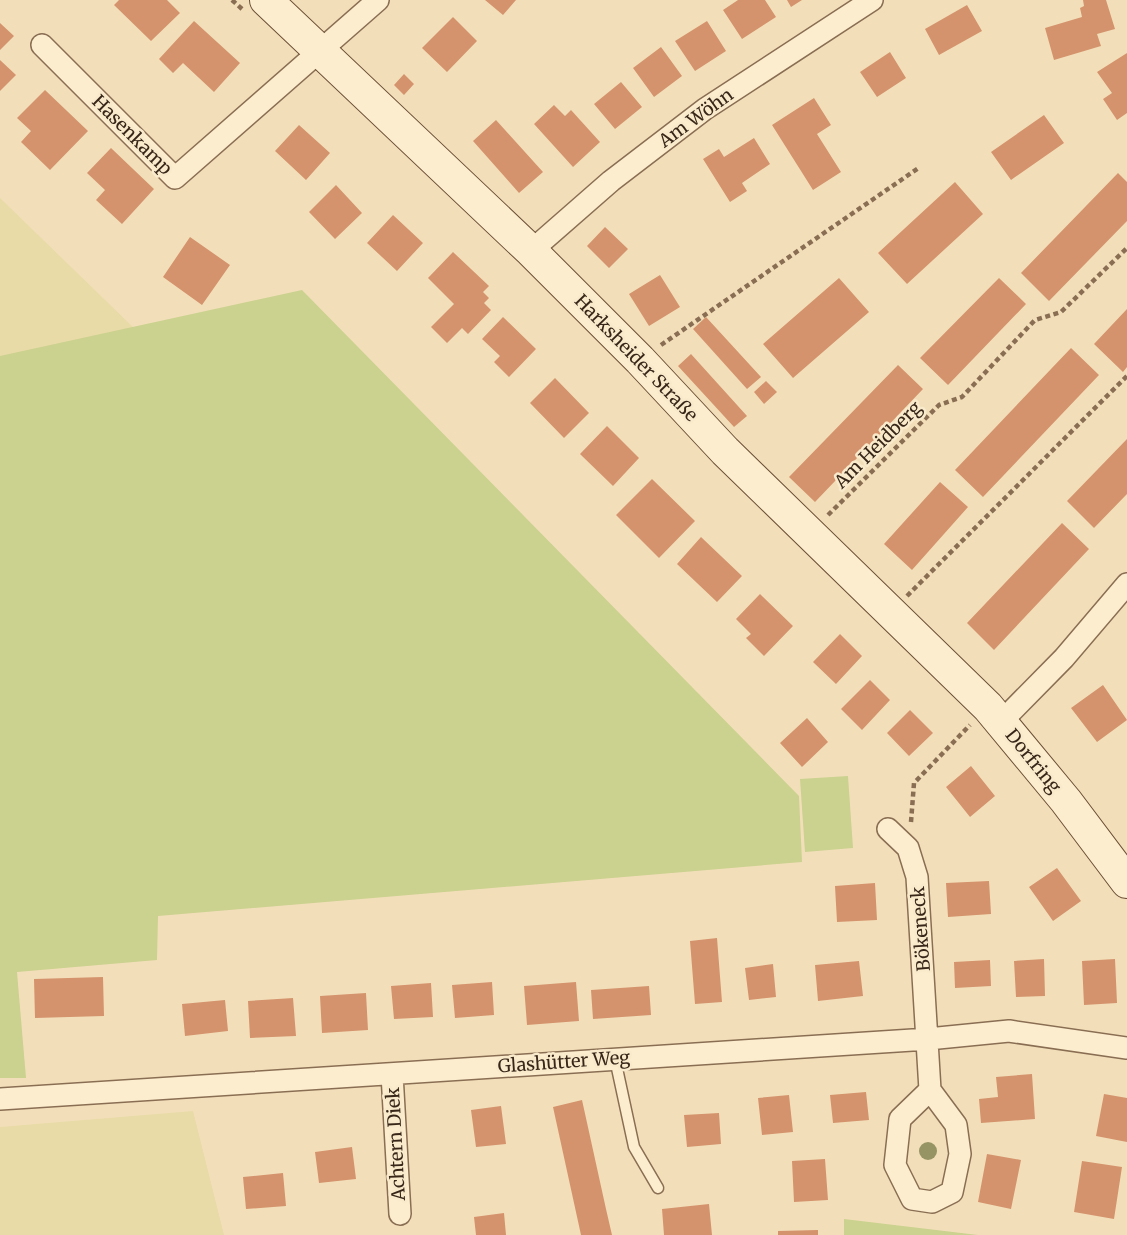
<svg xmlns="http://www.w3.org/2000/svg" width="1127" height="1235" viewBox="0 0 1127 1235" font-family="Merriweather,serif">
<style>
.farmland{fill:#e8dba7}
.green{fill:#cbd18e}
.building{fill:#d4936c}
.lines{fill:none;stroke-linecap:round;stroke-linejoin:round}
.lane-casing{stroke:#8a6e53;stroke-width:13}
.street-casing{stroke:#8a6e53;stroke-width:24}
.secondary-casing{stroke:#6c4f36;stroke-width:34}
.path{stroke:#8a6e53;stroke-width:4.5;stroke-dasharray:5 3.5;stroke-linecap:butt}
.lane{stroke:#fcedce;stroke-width:10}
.street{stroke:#fcedce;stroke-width:21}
.secondary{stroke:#fcedce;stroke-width:32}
.tree{fill:#969464}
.labels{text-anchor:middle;stroke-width:5;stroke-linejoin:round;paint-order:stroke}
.street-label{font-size:18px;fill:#382719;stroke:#f9eacb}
</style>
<rect width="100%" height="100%" fill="#f2dfba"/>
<path class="farmland" d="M0 198 136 330 0 358Z
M193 1111 224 1235H0V1127Z"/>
<path class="green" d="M302 290 799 796 802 862 158 916 157 960 17 972 26 1078H0V356Z
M848 776 853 848 805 852 800 779Z
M844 1219 978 1235H844Z"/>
<path class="building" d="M119 0H167L180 13 151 41 114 5Z
M485 0H516L503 15Z
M738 0H765L776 17 742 39 723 10Z
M787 0H802L791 7Z
M1083 0H1106L1115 29 1097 34 1101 46 1054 60 1045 28 1082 17 1080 8 1084 6Z
M967 5 982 31 939 55 925 29Z
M453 17 477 41 447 72 422 48Z
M194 21 240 63 214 92 183 63 173 73 159 59Z
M707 21 726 51 695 71 675 41Z
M0 23 14 36 0 50Z
M661 47 682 76 654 97 633 68Z
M890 52 906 78 877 97 860 72Z
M1127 53V113L1117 120 1103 99 1112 93 1097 72Z
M0 60 16 75 0 91Z
M404 74 414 84 404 95 394 85Z
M621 82 642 107 615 129 594 104Z
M45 90 88 131 50 170 21 142 31 131 17 118Z
M814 98 831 125 817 134 841 172 813 190 772 125Z
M554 105 565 116 571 110 600 142 573 167 534 124Z
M1044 115 1064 143 1011 180 991 152Z
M496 120 543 172 519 193 473 141Z
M299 125 330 153 306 180 275 151Z
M754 138 770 164 742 183 747 191 730 202 703 159 719 149 724 157Z
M111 148 154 189 122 224 96 200 105 190 87 173Z
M1118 173 1127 182V221L1049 301 1021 273Z
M955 182 983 214 907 284 878 253Z
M336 185 362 213 335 239 309 212Z
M393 215 423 243 397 271 367 243Z
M605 227 628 249 609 268 587 246Z
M190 237 230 265 202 305 163 277Z
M453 252 489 286 483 292 489 298 484 303 491 310 468 334 462 328 447 343 431 327 454 304 428 278Z
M660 275 680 307 649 326 629 294Z
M839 278 869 312 793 378 763 344Z
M999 278 1026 304 948 385 920 358Z
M1127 309V367L1123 372 1094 344Z
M503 317 536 349 509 377 494 362 500 356 482 339Z
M706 317 761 377 747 389 693 329Z
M1071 348 1099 375 983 497 955 470Z
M691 354 747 416 734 427 678 366Z
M898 365 923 389 815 502 789 477Z
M555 378 589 413 564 438 530 403Z
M766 381 777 392 764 404 754 392Z
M607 426 639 458 613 486 580 454Z
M1127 439V494L1094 528 1067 501Z
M652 479 695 521 659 558 616 515Z
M940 482 968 507 912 570 884 544Z
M1062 523 1089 549 994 650 967 623Z
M701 537 742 576 717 602 677 564Z
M760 594 793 626 764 656 746 638 751 634 736 619Z
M840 634 862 656 836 684 813 662Z
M870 680 890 700 862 730 841 709Z
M1103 685 1127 720 1097 742 1071 708Z
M910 710 933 733 909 756 887 733Z
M807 718 828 742 802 767 780 743Z
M971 766 995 796 970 817 946 787Z
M1057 868 1081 901 1053 921 1029 887Z
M989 881 991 914 948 917 946 883Z
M875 883 877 920 837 922 835 886Z
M717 938 722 1002 695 1004 690 941Z
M1044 959 1045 996 1016 997 1014 961Z
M1115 959 1117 1003 1084 1005 1082 961Z
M990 960 991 986 955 988 954 962Z
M859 961 863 996 818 1001 815 965Z
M773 964 776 997 749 1000 745 968Z
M103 977 104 1016 35 1018 34 979Z
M492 982 494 1015 455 1018 452 985Z
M576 982 579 1021 527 1025 524 986Z
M431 983 433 1017 394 1019 391 986Z
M649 986 651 1015 593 1019 591 990Z
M366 993 368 1030 322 1033 320 996Z
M293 998 296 1036 250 1038 248 1001Z
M225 1000 228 1031 185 1036 182 1004Z
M1032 1074 1035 1119 981 1123 979 1099 998 1097 996 1077Z
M866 1092 869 1120 833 1123 830 1095Z
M1104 1094 1127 1098V1142L1096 1136Z
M789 1095 793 1132 762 1135 758 1098Z
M582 1100 606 1209 612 1235H581L553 1107Z
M501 1106 506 1144 476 1147 471 1110Z
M719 1113 721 1144 687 1147 684 1115Z
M352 1147 356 1179 319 1183 315 1152Z
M987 1154 1021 1160 1011 1209 978 1202Z
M825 1159 828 1200 794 1202 792 1161Z
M1082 1161 1122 1167 1114 1219 1074 1212Z
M283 1173 286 1206 246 1209 243 1177Z
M709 1204 712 1235H664L662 1209Z
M504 1213 506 1235H476L474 1217Z
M818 1230V1235H778V1231Z"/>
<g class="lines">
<g class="lane-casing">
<path id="lane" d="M615 1059 634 1147 658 1188"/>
</g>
<g class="street-casing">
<path id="street" d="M42 45 175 178 378 0
M531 251 611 181 705 109 872 0
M1001 722 1064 658 1127 584
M888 829 908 848 917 877 930 1090 900 1119 895 1165 912 1199 932 1202 952 1192 960 1154 956 1125 930 1090
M392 1074 400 1214
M0 1099 928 1039 1009 1031 1127 1048"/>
</g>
<g class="secondary-casing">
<path id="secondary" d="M266 0 531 251 640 360 725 451 988 707 1066 801 1127 882"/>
</g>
<path class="path" d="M232 0 242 9
M661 345 920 167
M828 515 939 405 962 397 1035 320 1061 312 1127 248
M907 596 1127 376
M911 822 914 783 970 725"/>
<use href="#lane" class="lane"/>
<use href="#street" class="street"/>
<use href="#secondary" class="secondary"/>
</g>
<circle class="tree" cx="928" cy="1151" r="9"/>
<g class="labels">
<g class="street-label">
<text transform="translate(696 118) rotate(-36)" y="6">Am Wöhn</text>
<text transform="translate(132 135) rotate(45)" y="6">Hasenkamp</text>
<text transform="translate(636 358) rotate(46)" y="6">Harksheider Straße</text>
<text transform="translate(878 445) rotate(-45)" y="6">Am Heidberg</text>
<text transform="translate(1033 761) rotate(51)" y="6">Dorfring</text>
<text transform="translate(921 929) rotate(-94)" y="6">Bökeneck</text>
<text transform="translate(564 1062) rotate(-4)" y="6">Glashütter Weg</text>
<text transform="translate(396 1144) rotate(-93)" y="6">Achtern Diek</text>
</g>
</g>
</svg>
